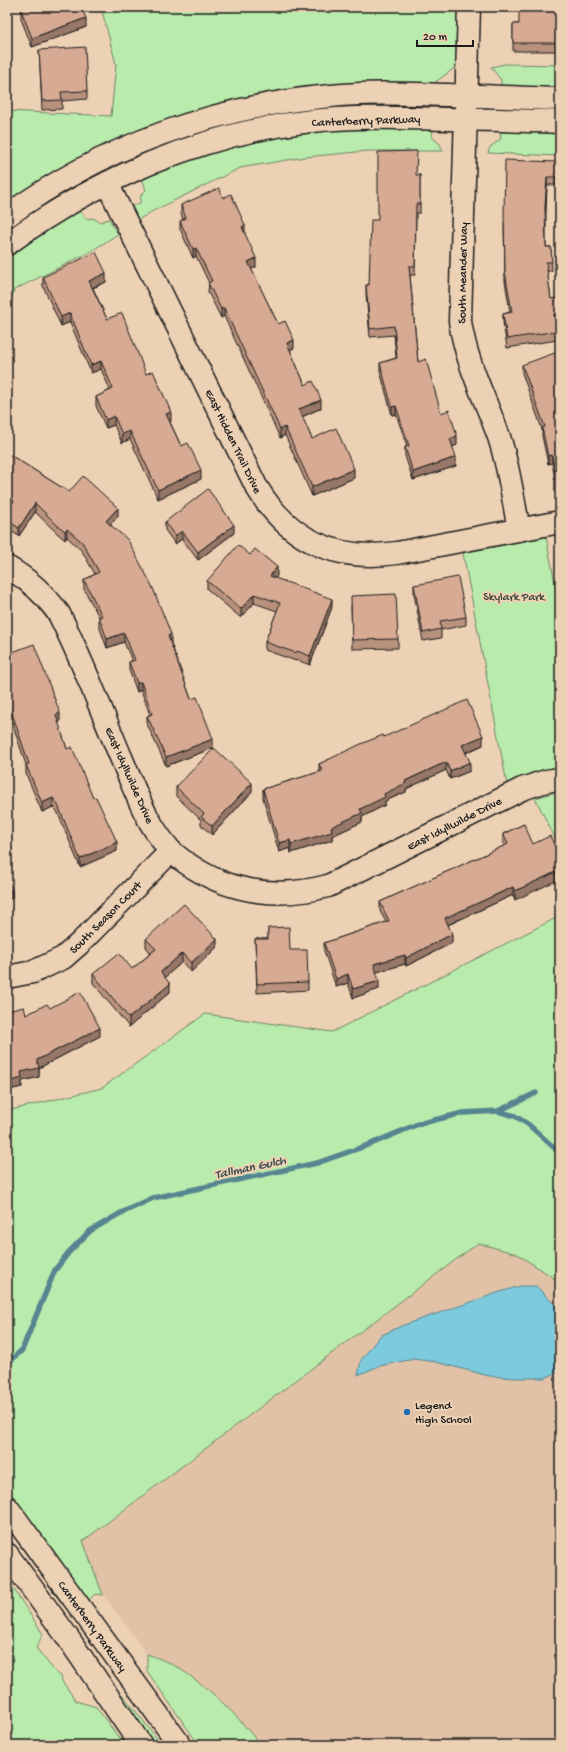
<svg xmlns="http://www.w3.org/2000/svg" width="567" height="1752" viewBox="0 0 567 1752" font-family="'Gochi Hand',sans-serif">
<style>
.built{fill:#e2c2a7}
.green{fill:#b9ecac;stroke:#6a8464}
.water{fill:#7ecadd;stroke:#578490}
.lines{fill:none;stroke-linecap:round;stroke-linejoin:round}
.stream{stroke:#578490;stroke-width:5.5}
.street-casing{stroke:#1c1c1c;stroke-width:25}
.secondary-casing{stroke:#1c1c1c;stroke-width:25}
.street{stroke:#edd1b4;stroke-width:22}
.secondary{stroke:#edd1b4;stroke-width:22}
.wall{fill:#b9927e;stroke:#1c1c1c}
.shaded-wall{fill:#967767;stroke:#1c1c1c}
.building{fill:#d7aa93;stroke:#1c1c1c}
.poi-dot{fill:#1f6fb2;stroke:#edd1b4;stroke-width:1.5}
.labels{text-anchor:middle;stroke-width:4;stroke-linejoin:round;paint-order:stroke}
.street-label{font-size:12px;fill:#1c1c1c;stroke:#edd1b4}
.park-label{font-size:12px;fill:#3b4639;stroke:#edd1b4}
.poi-label{font-size:12px;fill:#1c1c1c;stroke:#edd1b4;text-anchor:start}
.water-label{font-size:13px;font-style:italic;fill:#34484c;stroke:#edd1b4}
</style>
<rect width="100%" height="100%" fill="#edd1b4"/>
<filter id="ink" filterUnits="userSpaceOnUse"><feTurbulence type="fractalNoise" baseFrequency=".025" numOctaves="2"/><feDisplacementMap in="SourceGraphic" scale="8" xChannelSelector="R" yChannelSelector="G"/><feConvolveMatrix kernelMatrix="1 2 1 2 8 2 1 2 1" color-interpolation-filters="sRGB"/></filter>
<g filter="url(#ink)">
<path class="built" d="M479 1243 517 1254 560 1282V1745H260L234 1714 212 1694 174 1665 147 1654 103 1595 82 1542Z"/>
<path class="green" d="M101 7H457L456 67 434 83H367L313 87 260 95 187 113 143 129 84 155 42 179 7 202V111L111 116 116 64Z
M505 64 560 65V88L501 86V80L491 67Z
M384 128 433 130 432 137 440 144 443 151H367L305 157 240 168 151 212 138 220 131 207 140 203 141 195 146 190 142 178C156 173 171 166 185 161 249 138 316 130 384 128Z
M500 132 560 133V156L488 153 490 147 501 139Z
M80 210 86 219 93 218 100 222 109 219 118 234 90 252 14 290 7 316V258L43 232Z
M546 537 560 608V766L531 773 507 784 463 553Z
M560 791V848L535 798Z
M560 916V1282L517 1254 478 1243 83 1541 103 1595 95 1594 89 1600 7 1490V1111L102 1088 205 1014 332 1032Z
M7 1518 68 1605H63L7 1527Z
M7 1579 43 1634 36 1648 57 1674 61 1676 62 1681 76 1701 96 1707 124 1745H7Z
M147 1654C156 1657 166 1661 175 1666 207 1685 238 1715 260 1745H199L147 1671Z
M121 1694 123 1695 162 1745H153L119 1698Z"/>
<path class="water" d="M521 1286H536L560 1310V1371L545 1378H516L489 1376 436 1362 414 1359 379 1366 358 1375 361 1360 380 1336 401 1326 500 1292Z"/>
<g class="lines">
<path class="stream" d="M498 1111 536 1093
M7 1364 22 1350 55 1270 69 1252 90 1231 119 1214 153 1198 317 1163 371 1144 418 1124 463 1113 498 1111 515 1116 529 1125 560 1153"/>
<g class="street-casing">
<path id="street" d="M469 7 460 321C466 363 485 398 499 437 509 467 513 499 519 530
M107 183 256 486C288 540 335 562 397 553L560 522
M7 567C28 579 45 594 59 614 83 661 102 713 123 762 136 793 147 824 170 850 177 857 186 863 194 868 235 894 282 898 328 886L522 789 546 781 560 779
M7 977 33 972 63 958 79 944 171 851"/>
</g>
<g class="secondary-casing">
<path id="secondary" d="M7 216C101 147 215 106 331 96 370 92 409 94 448 95 486 96 523 98 560 99
M7 244C97 179 201 133 312 121 357 116 403 118 448 119 485 120 523 120 560 122
M7 1507 180 1745
M7 1554 66 1635 141 1745"/>
</g>
<use href="#street" class="street"/>
<use href="#secondary" class="secondary"/>
</g>
<path class="wall" d="M27 7H81L86 27 32 47 21 19V10L28 8Z
M560 7V51H513V24H519Z
M39 50 87 91V99L62 101V109L42 110Z
M557 162V185H547L546 213V247H551L552 271H547L551 299 560 313V322L555 323 557 331V340L507 348 503 322V314L510 312 505 281 504 223Z
M417 175H420V213H416L415 275H410L418 362 441 413 457 445 452 447 456 466 413 480 405 456V447L407 446 396 414 392 415 380 371V363L396 358 394 335 370 337 366 294V285H369L378 220Z
M223 198 245 234 256 267 251 269 278 324 294 348 290 350 305 385 321 408 302 417 312 439 354 478 312 496 285 435 280 438 224 316 221 318 208 292 209 283 196 256 193 258 180 229V221L183 219 181 214V205Z
M43 277 106 282 93 288 107 319 146 374 171 421 170 422 181 446 201 479 158 499 130 439 122 443 114 425 106 428 96 406V397L110 390 101 369 91 373 70 322 61 326 43 286Z
M522 365 560 405V479L555 480 552 463 548 464 542 436V429L522 373Z
M7 453 69 492 118 517 110 525 171 643 191 699 213 748 166 766 147 724V716L150 715 141 690 137 692 129 670V662L132 661 124 642 107 648 99 626V617L84 589V580L95 574 82 551 67 537 65 540 57 533 35 512 19 536 7 529V512L10 507 7 505Z
M165 522 234 533 198 560 182 539 175 544 165 530Z
M250 555 277 576 275 578 332 607 310 665 297 660 296 661 265 650V642L277 611 254 603 241 618 207 589V581Z
M414 585 466 617V625L441 630V638L423 641 414 594Z
M351 605 398 639V648L352 649Z
M7 654 60 722 58 723 67 749 93 798 117 851 80 867 57 811 53 807 42 812 26 774V765L7 707Z
M384 737 483 745 466 753 470 771 450 779 446 770 406 789V792L385 801V805L362 817V822L332 836V840L291 853 290 848 279 852 263 798V789L319 772V764Z
M176 787 252 792 212 835 201 825V820L176 796Z
M524 824 515 900 513 895 448 925 452 943 406 966 405 964 376 972 379 989 353 998 348 983 336 987 324 951V943L386 922 380 911V902L504 846 503 842V834Z
M268 928 290 950 308 982V990L257 993 255 939H268Z
M146 939 217 947 191 972 182 962 165 977 170 992 129 1027 93 983V974L132 969 151 953 146 947Z
M50 1008 100 1036 39 1068V1077L22 1081V1087L8 1090 7 1087V1011L26 1015Z"/>
<path class="shaded-wall" d="M86 18V27L32 47V38Z
M547 177V185L545 215V207Z
M245 225V234L242 227Z
M196 248V256L193 258V249Z
M256 258V267L248 271V262Z
M106 273V282L89 289V281Z
M224 308V316L221 318V309Z
M70 313V322L61 326V317Z
M294 340V348L287 352V343Z
M101 361V369L91 373V365Z
M560 396V404L557 406V397Z
M321 400V408L299 418V409Z
M396 406V414L392 415V407Z
M171 412V421L166 423V414Z
M114 416V425L106 428V420Z
M285 427V435L280 438V429Z
M130 431V439L122 443V434Z
M457 436V445L450 448V439Z
M552 455V463L548 464V456Z
M456 457V466L413 480V472Z
M354 469V478L312 496V487Z
M201 470V479L158 499V490Z
M35 503V512L19 536V528Z
M118 508V517L106 529V521Z
M234 525V533L198 560V552Z
M67 529V537L65 540V531Z
M182 531V539L175 544V536Z
M277 567V576L270 584V576Z
M254 594V603L241 618V609Z
M332 599V607L310 665V656Z
M124 633V642L107 648V639Z
M171 634V643L168 644V636Z
M141 682V690L137 692V683Z
M60 713V722L56 724V715Z
M483 736V745L462 754V745Z
M213 739V748L166 766V757Z
M446 762V770L406 789V792L385 801V805L362 817V822L332 836V840L291 853V844L331 827 405 781Z
M470 762V771L450 779V771Z
M252 783V792L212 835V826Z
M53 798V807L42 812V803Z
M290 840V848L279 852V843Z
M117 842V851L80 867V859Z
M560 870V879L515 900V891Z
M513 887V895L445 926V918Z
M12 890V898L7 900V891Z
M452 934V943L406 966V958Z
M217 939V947L191 972V963Z
M182 953V962L161 981V972Z
M405 955V964L374 973V964Z
M348 974V983L336 987V979Z
M379 981V989L353 998V989Z
M170 984V992L129 1027V1018Z
M100 1028V1036L39 1068V1077L22 1081V1087L8 1090V1082L37 1060Z"/>
<path class="building" d="M29 7H81L86 18 32 38 21 10Z
M519 7H560V43H513V24H519Z
M85 47 87 91 61 92 62 100 42 101 39 50Z
M417 151 416 175H420V204H416L415 266H409L418 362 426 359 441 413 449 410 457 436 450 439 456 457 413 472 405 447 409 446 396 406 392 407 380 363 397 358 394 326 370 329 366 285H369L371 220H378V152Z
M505 160 557 162V177H547L545 207 546 247H551L552 262H546L551 299 557 298 560 313 554 314 557 331 507 339 503 314 512 312 505 272 504 214Z
M219 188 223 198 231 194 245 225 242 227 256 258 248 262 278 324 285 321 294 340 287 343 305 385 313 381 321 400 299 409 312 439 336 428 354 469 312 487 285 427 280 429 224 308 221 309 208 283 212 281 196 248 193 249 180 221 186 218 181 205Z
M96 252 106 273 89 281 107 319 122 313 146 374 153 371 171 412 166 414 181 446 188 443 201 470 158 490 130 431 122 434 114 416 106 420 96 397 113 389 101 361 91 365 70 313 61 317 43 277Z
M560 351V396L557 397 560 406V470L555 471 552 455 548 456 542 428 545 427 522 365Z
M7 453 69 492 83 476 118 508 106 521 128 540 152 586 171 634 168 636 191 699 197 697 213 739 166 757 147 716 152 714 141 682 137 683 129 662 135 660 124 633 107 639 99 617 102 616 84 580 99 572 82 542 67 529 65 531 57 525 35 503 19 528 7 520V512L14 501 7 497Z
M208 489 234 525 198 552 182 531 175 536 165 522Z
M238 545 250 555 255 549 277 567 270 576 332 599 310 656 297 651 296 653 265 642 280 603 254 594 241 609 207 581Z
M458 577 466 617 440 621 441 629 423 633 414 585Z
M396 594 398 639 352 640 351 596Z
M34 644 60 713 56 715 67 749 72 747 93 798 96 797 117 842 80 859 57 803 53 798 42 803 26 765 29 764 7 698V654Z
M467 700 483 736 462 745 470 762 450 771 446 762 405 781 406 783 384 794 385 797 360 809 362 813 331 827 332 832 291 844 290 840 279 843 263 789 322 771 319 764 361 744 383 735 384 737Z
M214 748 252 783 212 826 201 817 204 814 176 787Z
M524 824 533 844 550 836 560 858V870L515 891 513 887 445 918 452 934 406 958 405 955 374 964 379 981 353 989 348 974 336 979 324 943 389 921 380 902 508 844 503 834Z
M7 878 12 890 7 891Z
M184 904 217 939 191 963 182 953 161 972 170 984 129 1018 93 974 119 953 132 969 156 949 146 939Z
M289 927 290 950H307L308 982 257 984 255 939H268V928Z
M80 992 100 1028 37 1060 39 1068 21 1072 22 1078 8 1082 7 1078V1011L24 1007 26 1015 47 1004 50 1008Z"/>
</g>
<circle class="poi-dot" cx="407" cy="1412" r="4"/>
<g class="labels">
<g class="street-label">
<text transform="translate(366 120) rotate(-2)" y="4">Canterberry Parkway</text>
<text transform="translate(462 273) rotate(-89)" y="4">South Meander Way</text>
<text transform="translate(234 441) rotate(64)" y="4">East Hidden Trail Drive</text>
<text transform="translate(130 775) rotate(66)" y="4">East Idyllwilde Drive</text>
<text transform="translate(454 823) rotate(-27)" y="4">East Idyllwilde Drive</text>
<text transform="translate(105 917) rotate(-45)" y="4">South Season Court</text>
<text transform="translate(93 1626) rotate(54)" y="4">Canterberry Parkway</text>
</g>
<g class="park-label">
<text x="514" y="600">Skylark Park</text>
</g>
<g class="poi-label">
<text x="415" y="1409">Legend<tspan x="415" dy="14">High School</tspan></text>
</g>
<g class="water-label">
<text transform="translate(250 1166) rotate(-12)" y="5">Tallman Gulch</text>
</g>
</g>
<rect width="567" height="1752" fill="none" stroke="#edd1b4" stroke-width="24"/>
<rect x="12" y="12" width="543" height="1728" fill="none" stroke="#1c1c1c" stroke-width="1.5" filter="url(#ink)"/>
<path d="M417 40v6h56v-6" fill="none" stroke="#1c1c1c" stroke-width="2"/>
<text x="423" y="40" font-size="12" fill="#1c1c1c" stroke="#edd1b4" stroke-width="3" paint-order="stroke">20 m</text>
</svg>
